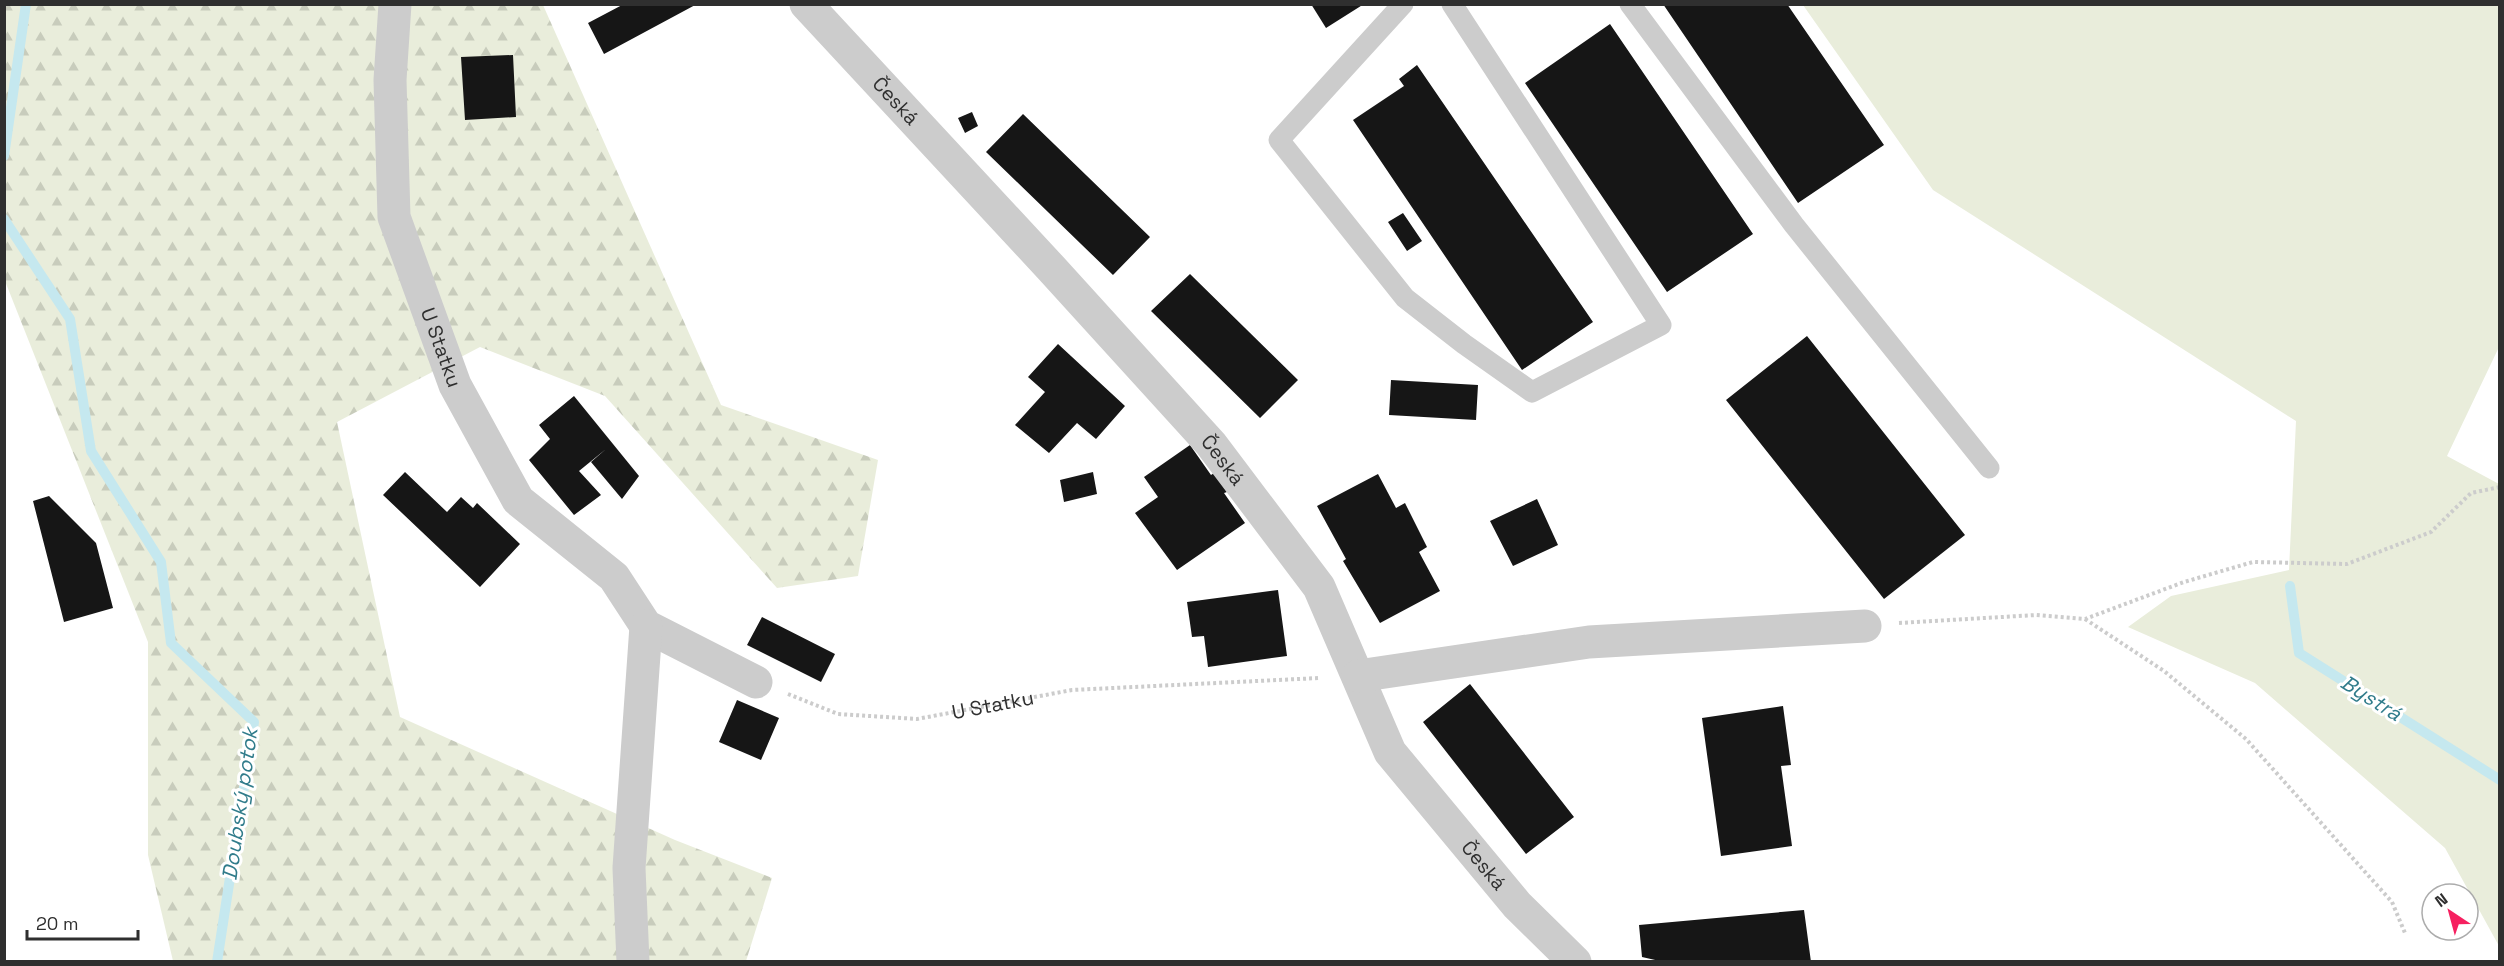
<svg xmlns="http://www.w3.org/2000/svg" width="2504" height="966" viewBox="0 0 2504 966" font-family="'Space Grotesk',sans-serif">
<style>
.green{fill:#e9eddb}
.forest{fill:url(#forest-firs)}
.lines{fill:none;stroke-linecap:round;stroke-linejoin:round}
.stream{stroke:#c5e8ef;stroke-width:10}
.building{fill:#161616}
.path{stroke:#ccc;stroke-width:4;stroke-dasharray:3 3;stroke-linecap:butt}
.lane{stroke:#ccc;stroke-width:21}
.street{stroke:#ccc;stroke-width:33}
.labels{text-anchor:middle;stroke-width:6;stroke-linejoin:round;paint-order:stroke}
.street-label{font-size:20px;fill:#2f2f2f;stroke:#fff}
.water-label{font-size:21px;font-style:italic;fill:#307c8b;stroke:#fff}
</style>
<defs>
<pattern id="forest-firs" width="22" height="20" patternUnits="userSpaceOnUse" patternTransform="scale(1.5)"><rect width="22" height="20" fill="#e9eddb"/><path d="M5 1l3.5 6h-7zM16 11l3.5 6h-7z" fill="#c8ccbc"/></pattern>
</defs>
<rect width="100%" height="100%" fill="#fff"/>
<path class="green" d="M1803 5H2499V347L2447 456 2499 484V946L2445 848 2255 683 2128 627 2171 596 2289 570 2296 421 1933 190Z"/>
<path class="forest" d="M5 5H543L721 405 878 460 858 576 777 588 605 396 480 347 337 422 400 717 675 840 772 878 746 961H173L148 855V642L5 281Z"/>
<g class="lines">
<path class="stream" d="M4 156 26 4
M4 219 70 319 91 451 161 562 171 643 254 722 217 962
M2290 586 2299 653 2500 780"/>
</g>
<path class="building" d="M624 4H697L604 54 588 23Z
M1311 4H1364L1326 28Z
M1663 4H1787L1884 145 1798 203Z
M1610 24 1753 234 1667 292 1525 83Z
M513 55 516 117 465 120 461 57Z
M1417 65 1593 322 1522 370 1353 120 1404 86 1399 79Z
M972 112 978 126 965 133 958 118Z
M1023 114 1150 237 1113 275 986 152Z
M1403 213 1422 241 1407 251 1388 222Z
M1190 274 1298 380 1260 418 1151 311Z
M1807 336 1965 535 1884 599 1726 400Z
M1058 344 1125 406 1096 439 1077 423 1049 453 1015 425 1045 392 1028 377Z
M1391 380 1478 385 1476 420 1389 415Z
M574 396 639 476 622 499 591 462 606 449 579 471 601 495 574 515 529 460 550 439 539 425Z
M1190 445 1211 475 1214 473 1227 492 1224 493 1245 523 1177 570 1135 513 1158 497 1144 477Z
M405 472 447 512 461 497 473 508 477 503 520 544 480 587 383 495Z
M1093 472 1097 494 1064 502 1060 480Z
M1378 474 1396 508 1405 503 1427 547 1419 552 1440 591 1380 623 1343 561 1346 559 1317 506Z
M49 496 96 543 113 608 64 622 33 501Z
M1537 499 1558 545 1513 566 1490 521Z
M1278 590 1287 656 1208 667 1204 636 1192 637 1187 602Z
M762 617 835 654 821 682 747 645Z
M1470 684 1574 817 1526 854 1423 722Z
M737 700 779 718 761 760 719 742Z
M1783 706 1791 765 1781 766 1792 846 1721 856 1702 718Z
M1804 910 1811 962H1664L1642 957 1639 925Z"/>
<g class="lines">
<g class="path">
<path d="M2085 619 2164 671 2246 739 2392 902 2405 933"/>
<path d="M1899 623 2036 615 2085 619 2184 582 2253 562 2347 564 2431 532 2471 493 2500 487"/>
<path id="s1" d="M788 694 838 714 917 719 1072 690 1319 678"/>
</g>
<path class="lane" d="M1403 4 1279 140 1405 298 1464 344 1532 392 1661 325 1452 4
M1630 4 1794 225 1989 468"/>
<g class="street">
<path id="s2" d="M395 4 390 80 394 217 455 385 518 500 614 577 646 626 756 682"/>
<path id="s3" d="M806 4 1051 268 1211 444 1319 587 1390 752 1517 905 1575 962"/>
<path d="M1358 676 1589 642 1865 626"/>
<path d="M633 962 629 868 646 626"/>
</g>
</g>
<g class="labels">
<g class="street-label">
<text dy="7" stroke="none"><textPath href="#s3" startOffset="132">Česká</textPath></text>
<text dy="7" stroke="none"><textPath href="#s2" startOffset="352">U Statku</textPath></text>
<text dy="7" stroke="none"><textPath href="#s3" startOffset="618">Česká</textPath></text>
<text dy="7" stroke="none"><textPath href="#s1" startOffset="210">U Statku</textPath></text>
<text dy="7" stroke="none"><textPath href="#s3" startOffset="1104">Česká</textPath></text>
</g>
<g class="water-label">
<text transform="translate(2371 698) rotate(32)" y="7">Bystrá</text>
<text transform="translate(240 804) rotate(-82)" y="7">Doubský potok</text>
</g>
</g>
<rect width="2504" height="966" fill="none" stroke="#2f2f2f" stroke-width="12"/>
<g transform="translate(2450 912) rotate(324)"><circle r="28" fill="#ffffff" stroke="#acacac" stroke-width="1.5"/>
<path d="M0-4.5L10 22L0 15L-10 22Z" fill="#f62060"/>
<text y="-9" font-size="16" font-weight="bold" text-anchor="middle" fill="#2f2f2f">N</text>
</g>
<path d="M27 930v9h111v-9" fill="none" stroke="#2f2f2f" stroke-width="3"/>
<text x="36" y="930" font-size="18" fill="#2f2f2f" stroke="#ffffff" stroke-width="4.5" paint-order="stroke">20 m</text>
</svg>
